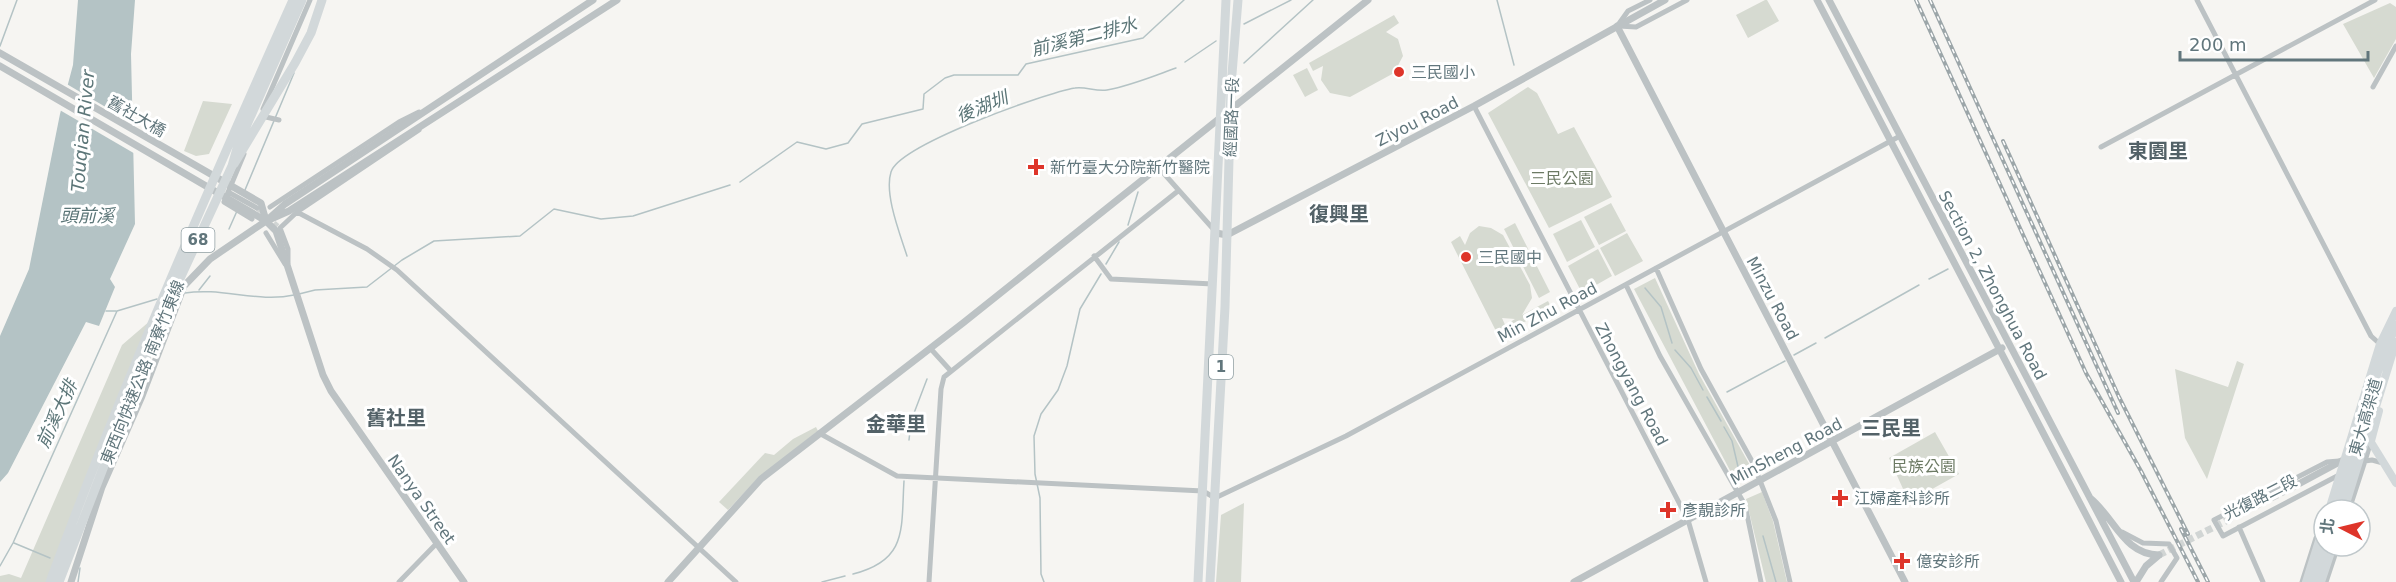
<svg xmlns="http://www.w3.org/2000/svg" width="2396" height="582" viewBox="0 0 2396 582" font-family="'DejaVu Sans','Noto Sans TC',sans-serif">
<style>
.green{fill:#d6dad1}
.water{fill:#b4c3c5}
.pier{fill:#f6f5f2}
.lines{fill:none;stroke-linecap:round;stroke-linejoin:round}
.stream{stroke:#b4c3c5;stroke-width:1.5}
.minor-tunnel{stroke:#d1d5d4;stroke-width:5;stroke-dasharray:5 2.5;stroke-linecap:butt}
.tertiary-tunnel{stroke:#d1d5d4;stroke-width:7;stroke-dasharray:7 3.5;stroke-linecap:butt}
.minor{stroke:#bcc2c4;stroke-width:5}
.tertiary{stroke:#bcc2c4;stroke-width:7}
.secondary{stroke:#d2d8da;stroke-width:8}
.primary{stroke:#d2d8da;stroke-width:9}
.trunk{stroke:#d2d8da;stroke-width:9}
.rail-casing{stroke:#9ca6a9;stroke-width:4}
.rail{stroke:#fff;stroke-width:1.5;stroke-dasharray:4.5;stroke-linecap:butt}
.poi-dot{fill:#de352a;stroke:#fff;stroke-width:2}
.labels{text-anchor:middle;stroke-width:6;stroke-linejoin:round;paint-order:stroke}
.shield{fill:#fff;stroke:#909fa3;stroke-width:1.5}
.shield-label{font-size:15px;font-weight:bold;fill:#61767c}
.poi-label{font-size:16px;fill:#61767c;stroke:#fff;text-anchor:start}
.street-label{font-size:16px;fill:#61767c;stroke:#fff}
.park-label{font-size:16px;fill:#6c7a64;stroke:#fff}
.water-label{font-size:18px;font-style:italic;fill:#5c7678;stroke:#fff}
.quarter-label{font-size:20px;font-weight:bold;fill:#536268;stroke:#fff}
</style>
<rect width="100%" height="100%" fill="#f6f5f2"/>
<path class="green" d="M1765 0H1767L1779 21 1748 38 1736 15Z
M2390 3 2396 7V39L2374 78 2343 24Z
M1394 15 1399 23 1386 32 1398 39 1403 56 1394 73 1350 97 1330 93 1321 80 1323 66 1313 71 1309 63Z
M1307 68 1318 90 1305 97 1293 75Z
M1528 87 1537 93 1558 134 1574 127 1612 197 1549 228 1488 113Z
M203 101 232 104 209 154 196 156 184 151Z
M1611 203 1626 231 1599 245 1584 217Z
M1581 220 1595 247 1567 262 1553 234Z
M1515 223 1550 292 1539 298 1504 229Z
M1479 226 1491 228 1503 235 1530 285 1532 298 1522 315 1548 301 1551 307 1510 330 1507 324 1515 319 1502 318 1506 327 1496 331 1451 242 1460 236 1465 245 1470 233Z
M1627 233 1643 261 1615 276 1600 248Z
M1598 249 1612 276 1582 293 1568 266Z
M1655 278 1699 374 1752 469 1734 478 1634 289Z
M158 314 46 582H0V576L9 574 21 578 122 345Z
M2237 361 2244 364 2207 479 2185 438 2175 369 2228 387Z
M816 427 818 431 757 479 728 510 719 502 765 453 774 455 793 439Z
M1935 432 1959 474 1909 502 1889 458Z
M1762 492 1773 521 1787 582H1766L1746 499Z
M1244 503 1241 582H1216L1221 515Z"/>
<path class="water" d="M78 0H135L131 54 135 224 110 279 115 287 99 326 86 322 8 473 0 482V336L29 269 60 114 73 65Z"/>
<path class="pier" d="M65 83 136 125 137 155 58 109Z"/>
<g class="lines">
<path class="stream" d="M1497 0 1514 65
M1244 24 1291 0
M0 46 17 0
M1185 62 1216 41
M1244 63 1313 0
M740 182 797 142 826 149 848 143 862 124 923 109 924 94 945 78 954 75H1018L1026 64 1143 38 1184 0
M245 190 294 73
M1128 225 1138 192
M229 229 237 211
M907 256C900 234 884 194 891 172 899 145 1045 93 1075 88 1085 86 1096 92 1107 90 1130 86 1154 76 1176 68
M1106 264 1119 242
M1929 279 1948 269
M1645 288 1661 307 1672 343
M199 290 210 276
M185 293C221 287 258 303 294 295
M299 294 315 290 367 287 402 260 434 241 520 236 554 209 601 219 633 216 730 185
M106 311H116
M1825 338 1919 285
M1675 350 1691 368 1703 390
M1794 355 1816 343
M1727 392 1785 361
M1707 397 1721 421
M1724 427 1732 441 1739 471
M909 440 911 421 927 379
M1763 536 1776 582
M14 543 50 558
M0 566 13 543 117 311 157 299
M853 574C908 560 901 529 904 481
M78 582 80 568
M822 582 845 576
M1044 582 1041 574 1040 498 1035 474 1034 436 1041 414 1058 390 1067 366 1080 309 1101 274"/>
<path class="minor-tunnel" d="M257 208 280 228"/>
<path class="tertiary-tunnel" d="M2159 555 2293 487"/>
<path class="minor" d="M2197 0 2371 336 2381 345
M1618 25 1628 11 1650 0
M1619 26 1636 27 1687 0
M2373 87 2396 46
M1474 106 1688 520 1706 582
M263 109 310 0
M266 117 279 120
M2101 147 2375 0
M244 154 224 202 252 219
M1159 168 1215 231
M228 192 257 208
M270 207 399 122 419 112
M297 212 367 249 397 270 736 582
M266 233 285 264
M1094 256 1111 279 1213 284
M288 263V249L280 228 297 212 419 130
M1656 268 1701 369 1753 463 1776 521 1790 582
M1626 285 1660 356 1745 505 1761 582
M930 348 950 370
M819 433 897 476 1203 491 1215 498 1346 436 1900 136
M2339 461 2327 462 2214 520 2223 536 2341 474
M2358 465 2365 461 2371 441
M2349 510 2365 461 2372 460 2383 463
M2239 527 2263 582
M2319 529 2324 514
M2122 532 2143 543 2169 544 2177 558 2161 582
M399 582 437 543
M929 582 941 389 944 377 1178 191
M2302 582 2316 538
M2326 582 2338 546"/>
<path class="tertiary" d="M1817 0 2121 582
M1829 0 2134 582
M1617 26 1905 582
M0 53 261 203 266 221
M0 66 266 221 276 231 323 375 331 391 464 582
M271 219 289 211 617 0
M1216 233 1227 235 1474 106 1665 0
M2293 487 2347 458
M2090 498C2114 517 2124 555 2159 555
M71 582 102 487 142 396 184 286 210 259 266 221 285 204 593 0
M668 582 761 479 963 323 1368 0
M1574 582 2002 348
M2136 582 2146 566 2159 555"/>
<path class="secondary" d="M2369 439 2396 483
M2371 441 2379 411
M2329 510 2380 344 2396 311
M2336 510 2378 372 2396 325
M2344 510 2396 342
M2306 582 2324 525
M2313 582 2325 546
M2321 582 2333 546"/>
<path class="primary" d="M1198 582 1226 0
M1210 582 1225 307 1231 86 1238 0"/>
<path class="trunk" d="M234 164 295 63 311 33 322 0
M50 582C123 384 207 192 293 0
M59 582 159 324 232 166 238 145 302 0"/>
<g class="rail-casing">
<path id="rail" d="M1916 0 2086 373 2141 471 2198 582
M1930 0 2118 413
M2003 141 2119 397 2188 534
M2181 529 2208 582"/>
</g>
<use href="#rail" class="rail"/>
</g>
<g class="poi-dot">
<circle cx="1399" cy="72" r="6"/>
<path d="M1033 158h6v6h6v6h-6v6h-6v-6h-6v-6h6z"/>
<circle cx="1466" cy="257" r="6"/>
<path d="M1837 489h6v6h6v6h-6v6h-6v-6h-6v-6h6z"/>
<path d="M1665 501h6v6h6v6h-6v6h-6v-6h-6v-6h6z"/>
<path d="M1899 552h6v6h6v6h-6v6h-6v-6h-6v-6h6z"/>
</g>
<g class="labels">
<g class="shield">
<rect x="181.5" y="228" width="33" height="24" rx="4.5"/>
<rect x="1209" y="355" width="24" height="24" rx="4.5"/>
</g>
<g class="shield-label">
<text x="198" y="245">68</text>
<text x="1221" y="372">1</text>
</g>
<g class="poi-label">
<text x="1411" y="78">三民國小</text>
<text x="1050" y="173">新竹臺大分院新竹醫院</text>
<text x="1478" y="263">三民國中</text>
<text x="1854" y="504">江婦產科診所</text>
<text x="1682" y="516">彥靚診所</text>
<text x="1916" y="567">億安診所</text>
</g>
<g class="street-label">
<text transform="translate(137 116) rotate(30)" y="6">舊社大橋</text>
<text transform="translate(1231 117) rotate(-88)" y="6">經國路一段</text>
<text transform="translate(1417 121) rotate(-27)" y="6">Ziyou Road</text>
<text transform="translate(1993 285) rotate(62)" y="6">Section 2, Zhonghua Road</text>
<text transform="translate(1773 298) rotate(62)" y="6">Minzu Road</text>
<text transform="translate(1547 312) rotate(-28)" y="6">Min Zhu Road</text>
<text transform="translate(142 372) rotate(-68)" y="6">東西向快速公路 南寮竹東線</text>
<text transform="translate(1632 384) rotate(62)" y="6">Zhongyang Road</text>
<text transform="translate(2365 417) rotate(-74)" y="6">東大高架道</text>
<text transform="translate(1786 451) rotate(-28)" y="6">MinSheng Road</text>
<text transform="translate(2260 497) rotate(-27)" y="6">光復路二段</text>
<text transform="translate(422 499) rotate(55)" y="6">Nanya Street</text>
</g>
<g class="park-label">
<text x="1562" y="184">三民公園</text>
<text x="1924" y="472">民族公園</text>
</g>
<g class="water-label">
<text transform="translate(1084 37) rotate(-14)" y="6">前溪第二排水</text>
<text transform="translate(982 107) rotate(-22)" y="6">後湖圳</text>
<text transform="translate(83 131) rotate(-85)" y="6">Touqian River</text>
<text x="87" y="222">頭前溪</text>
<text transform="translate(57 414) rotate(-65)" y="6">前溪大排</text>
</g>
<g class="quarter-label">
<text x="2158" y="158">東園里</text>
<text x="1339" y="221">復興里</text>
<text x="396" y="425">舊社里</text>
<text x="896" y="431">金華里</text>
<text x="1891" y="435">三民里</text>
</g>
</g>
<g transform="translate(2342 528) rotate(277)"><circle r="28" fill="#ffffff" stroke="#c0c8cb" stroke-width="1.5"/>
<path d="M0-4.5L10 22L0 15L-10 22Z" fill="#de352a"/>
<text y="-9" font-size="16" font-weight="bold" text-anchor="middle" fill="#61767c">北</text>
</g>
<path d="M2180 51v9h188v-9" fill="none" stroke="#61767c" stroke-width="3"/>
<text x="2189" y="51" font-size="18" fill="#61767c" stroke="#ffffff" stroke-width="4.5" paint-order="stroke">200 m</text>
</svg>
